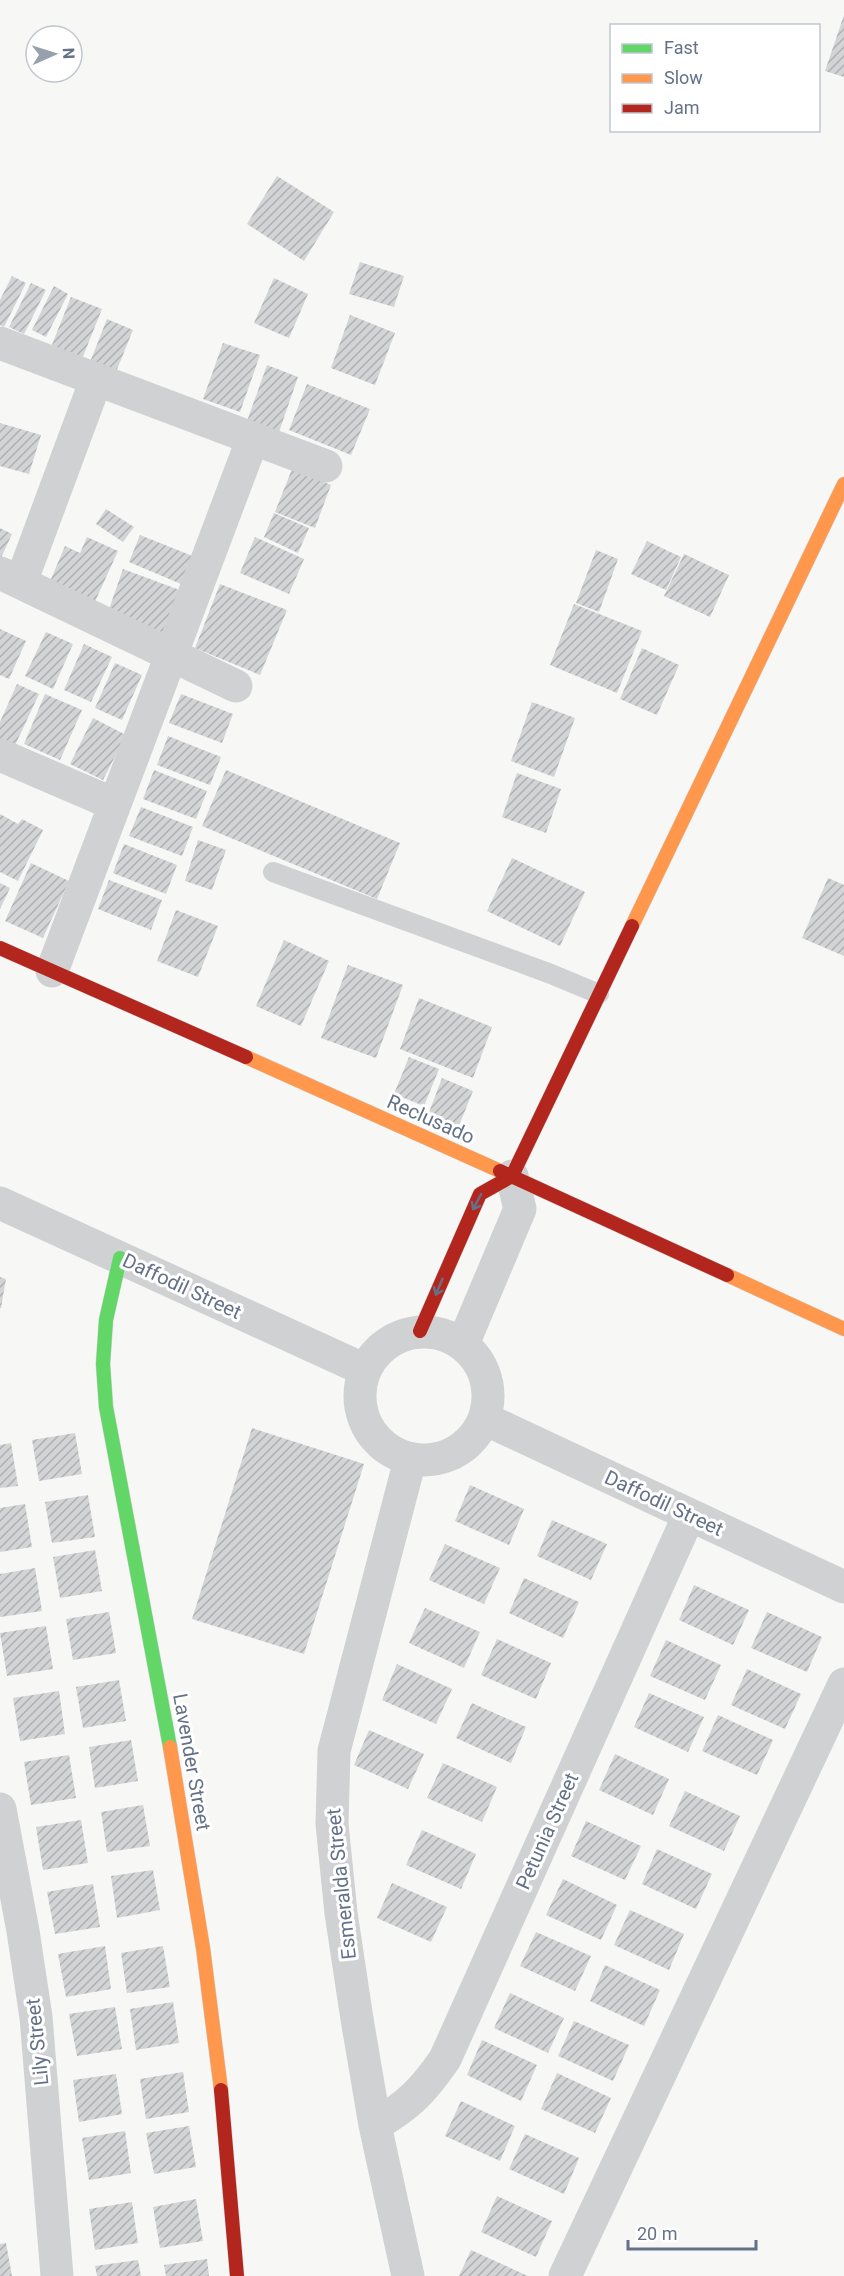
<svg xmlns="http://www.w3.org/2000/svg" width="844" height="2276" viewBox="0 0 844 2276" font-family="Roboto,sans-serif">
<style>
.building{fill:url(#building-hatch)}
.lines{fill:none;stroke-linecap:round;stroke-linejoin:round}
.fast-casing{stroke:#d3d5d6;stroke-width:15}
.slow-casing{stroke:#d3d5d6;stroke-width:15}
.jam-casing{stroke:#d3d5d6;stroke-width:15}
.lane{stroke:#d0d1d2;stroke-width:20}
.street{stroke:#d0d1d2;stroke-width:33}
.fast{stroke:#63d668;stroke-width:14}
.slow{stroke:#ff974d;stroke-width:14}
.jam{stroke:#b3261e;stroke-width:14}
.oneway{stroke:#657188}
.labels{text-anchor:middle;stroke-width:6;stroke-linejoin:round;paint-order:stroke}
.street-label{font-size:20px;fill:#657188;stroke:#fff}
</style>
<defs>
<pattern id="building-hatch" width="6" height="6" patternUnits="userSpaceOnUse" patternTransform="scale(1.5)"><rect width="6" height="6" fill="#d3d4d6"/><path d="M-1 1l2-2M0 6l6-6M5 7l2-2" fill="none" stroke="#afb0b3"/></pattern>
</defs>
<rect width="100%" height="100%" fill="#f7f7f6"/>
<path class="building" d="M844 15V77L825 71Z
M277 176 334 212 304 261 247 224Z
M360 262 404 276 394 307 349 294Z
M12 276 26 283 4 327 0 325V300Z
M274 278 308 294 289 338 254 323Z
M31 283 46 290 24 334 9 327Z
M54 286 68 294 46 337 32 330Z
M71 297 102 309 82 359 51 347Z
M350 315 395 333 375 385 331 368Z
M107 319 133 330 116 372 90 362Z
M223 343 260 355 240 412 203 399Z
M267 365 298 377 279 432 247 421Z
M307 384 370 409 351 455 289 430Z
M0 423 41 435 29 474 0 466Z
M292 469 331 485 315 528 275 512Z
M106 509 134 527 123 542 96 524Z
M274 513 309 528 298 553 264 537Z
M0 528 12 534 0 560Z
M140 535 200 559 188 587 129 562Z
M87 537 118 551 93 606 48 586 65 546 80 553Z
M255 537 304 559 289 594 240 573Z
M647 541 681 557 666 590 631 574Z
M596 550 618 559 599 612 576 603Z
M684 554 729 575 710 617 664 596Z
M123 569 185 592 169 635 108 612Z
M220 584 287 610 260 675 195 648Z
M574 604 642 631 617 693 550 665Z
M0 629 26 641 9 679 0 675Z
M46 632 73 644 53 689 25 676Z
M84 644 112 657 91 702 64 690Z
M642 648 679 665 657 715 620 699Z
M115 663 142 675 122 720 95 708Z
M17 684 39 694 12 752 0 747V722Z
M45 694 82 710 60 760 24 744Z
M181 694 233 714 222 743 169 723Z
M532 702 575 718 554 777 511 761Z
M93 718 126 735 103 780 70 764Z
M168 736 221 757 210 785 157 765Z
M154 770 207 791 196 819 143 799Z
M226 770 400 843 377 899 202 826Z
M517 773 561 789 546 833 502 817Z
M141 807 193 827 182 856 129 836Z
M0 814 18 824 22 819 43 830 18 881 0 872Z
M198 840 226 850 212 890 185 881Z
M124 844 177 865 166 894 113 873Z
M512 858 585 892 560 946 487 911Z
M31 863 69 881 43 938 5 921Z
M828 878 844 885V956L802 938Z
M109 880 162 900 151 930 98 909Z
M0 883 10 888 0 909Z
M176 910 218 926 198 977 157 961Z
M284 940 329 961 301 1026 256 1006Z
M348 965 403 985 376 1058 321 1038Z
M419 998 492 1027 473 1078 400 1049Z
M409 1057 439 1069 424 1106 394 1094Z
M442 1078 473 1091 458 1128 428 1115Z
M0 1277 6 1279 1 1308H0Z
M252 1428 364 1464 304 1654 192 1619Z
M75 1433 82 1474 39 1481 32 1440Z
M11 1443 18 1486 0 1488V1445Z
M470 1485 524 1509 509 1545 455 1521Z
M88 1495 95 1537 52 1543 45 1502Z
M25 1504 32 1547 0 1552V1508Z
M552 1520 607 1544 591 1580 537 1556Z
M445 1544 500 1568 484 1604 429 1580Z
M95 1550 102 1591 60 1598 53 1557Z
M35 1568 42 1611 0 1617V1574Z
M524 1578 579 1602 563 1638 509 1613Z
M694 1585 749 1610 733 1645 679 1620Z
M425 1608 480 1632 464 1668 409 1643Z
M109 1612 116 1653 73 1660 66 1619Z
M767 1612 822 1637 807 1672 751 1648Z
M46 1626 53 1669 7 1676 0 1633Z
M497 1639 551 1663 536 1699 481 1675Z
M666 1640 721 1665 705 1700 650 1676Z
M397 1664 452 1689 436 1724 382 1700Z
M747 1669 801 1694 785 1729 731 1705Z
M119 1680 126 1721 83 1728 76 1687Z
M59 1691 65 1734 20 1741 13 1698Z
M649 1693 704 1717 688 1752 634 1727Z
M472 1703 526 1727 511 1763 456 1738Z
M718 1715 773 1740 757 1775 702 1751Z
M369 1730 424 1754 408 1789 354 1765Z
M131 1740 138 1781 95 1788 89 1747Z
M615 1754 669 1779 653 1815 599 1790Z
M69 1755 76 1798 31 1805 24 1762Z
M443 1763 497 1787 482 1822 427 1798Z
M685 1791 740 1816 724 1851 669 1826Z
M143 1805 150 1846 107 1852 101 1812Z
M81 1820 88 1863 43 1870 36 1827Z
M586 1821 641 1846 625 1880 571 1856Z
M422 1830 476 1854 461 1889 406 1865Z
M657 1849 712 1874 696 1909 642 1884Z
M153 1870 160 1910 117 1918 111 1876Z
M563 1879 617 1905 601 1940 546 1915Z
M392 1883 447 1907 431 1942 377 1918Z
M93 1884 100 1927 55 1934 47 1892Z
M630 1910 684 1934 669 1970 614 1945Z
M536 1932 591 1956 575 1991 520 1966Z
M105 1946 111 1989 66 1997 58 1954Z
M163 1946 170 1987 127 1993 121 1953Z
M605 1965 660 1990 644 2026 590 2001Z
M510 1993 564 2018 548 2053 494 2028Z
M173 2002 179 2043 136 2050 130 2009Z
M115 2007 122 2049 77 2056 69 2014Z
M574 2021 629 2045 613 2081 558 2056Z
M482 2040 537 2065 521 2101 467 2075Z
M183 2072 189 2112 146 2119 140 2079Z
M557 2073 611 2098 595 2133 541 2109Z
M116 2074 122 2114 79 2122 73 2080Z
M461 2101 515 2126 500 2161 445 2136Z
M189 2126 196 2167 154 2174 146 2133Z
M125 2131 131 2173 89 2180 82 2138Z
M525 2134 579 2158 564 2194 509 2169Z
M497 2196 552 2221 536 2257 481 2232Z
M196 2199 203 2241 160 2248 153 2207Z
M132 2202 138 2243 95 2250 89 2209Z
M6 2243 12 2276H0V2244Z
M471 2250 528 2276H459Z
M207 2259 209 2276H166L164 2265Z
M138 2260 141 2276H97L95 2266Z"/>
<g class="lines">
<g class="fast-casing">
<path id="fast" d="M120 1258 106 1320 103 1364 106 1407 170 1747"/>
</g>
<g class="slow-casing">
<path id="slow" d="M632 926 844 484
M246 1057 500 1171
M727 1275 844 1329
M170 1747 203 1948 221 2090"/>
</g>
<g class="jam-casing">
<path id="jam" d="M0 948 246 1057
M500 1171 727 1275
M420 1331 480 1194 512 1176 632 926
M221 2090 237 2276"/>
</g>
<path class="lane" d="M273 872 551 974 599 994"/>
<path class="street" d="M0 343 326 466
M0 573 236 686
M21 582 96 380
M0 755 114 804
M52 971 253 438
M0 1203 365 1370
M360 1396a64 64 0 1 1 128 0a64 64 0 1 1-128 0Z
M463 1344 520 1209 512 1176
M485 1419 844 1587
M0 1809 23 1931 36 2017 57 2276
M375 2125C409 2105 423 2091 445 2059L689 1515
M408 2276 375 2125 357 2019 341 1913 332 1824 334 1751 410 1460
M565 2276 844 1684"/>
<use href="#fast" class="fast"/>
<use href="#slow" class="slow"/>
<use href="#jam" class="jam"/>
</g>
<defs><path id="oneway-shaft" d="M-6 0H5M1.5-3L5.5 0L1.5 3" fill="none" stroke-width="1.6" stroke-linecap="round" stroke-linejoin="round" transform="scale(1.5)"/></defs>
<g class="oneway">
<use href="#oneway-shaft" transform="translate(477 1202) rotate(118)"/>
<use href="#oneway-shaft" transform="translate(439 1287) rotate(113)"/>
</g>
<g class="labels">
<g class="street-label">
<text transform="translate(431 1119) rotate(24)" y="7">Reclusado</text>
<text transform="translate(182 1286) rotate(25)" y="7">Daffodil Street</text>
<text transform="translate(664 1503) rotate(25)" y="7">Daffodil Street</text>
<text transform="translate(192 1762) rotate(80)" y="7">Lavender Street</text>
<text transform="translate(547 1831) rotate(-66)" y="7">Petunia Street</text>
<text transform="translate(341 1884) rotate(-96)" y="7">Esmeralda Street</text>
<text transform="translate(37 2042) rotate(-96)" y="7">Lily Street</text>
</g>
</g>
<rect x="610" y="24" width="210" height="108" fill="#ffffff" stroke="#c1c6cf" stroke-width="1.5"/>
<rect x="622" y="44" width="30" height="9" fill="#63d668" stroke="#c1c6cf" stroke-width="1.5"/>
<text x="664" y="54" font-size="18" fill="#657188">Fast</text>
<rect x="622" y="74" width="30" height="9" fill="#ff974d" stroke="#c1c6cf" stroke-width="1.5"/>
<text x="664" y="84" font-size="18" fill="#657188">Slow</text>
<rect x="622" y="104" width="30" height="9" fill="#b3261e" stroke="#c1c6cf" stroke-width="1.5"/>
<text x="664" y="114" font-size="18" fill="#657188">Jam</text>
<g transform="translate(54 54) rotate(87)"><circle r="28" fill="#ffffff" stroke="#c1c6cf" stroke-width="1.5"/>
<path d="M0-4.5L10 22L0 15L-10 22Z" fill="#98a0ae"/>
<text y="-9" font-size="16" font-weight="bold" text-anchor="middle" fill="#657188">N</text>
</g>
<path d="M628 2240v9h128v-9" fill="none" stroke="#657188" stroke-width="3"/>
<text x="637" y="2240" font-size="18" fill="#657188" stroke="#ffffff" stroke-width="4.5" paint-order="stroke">20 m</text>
</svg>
